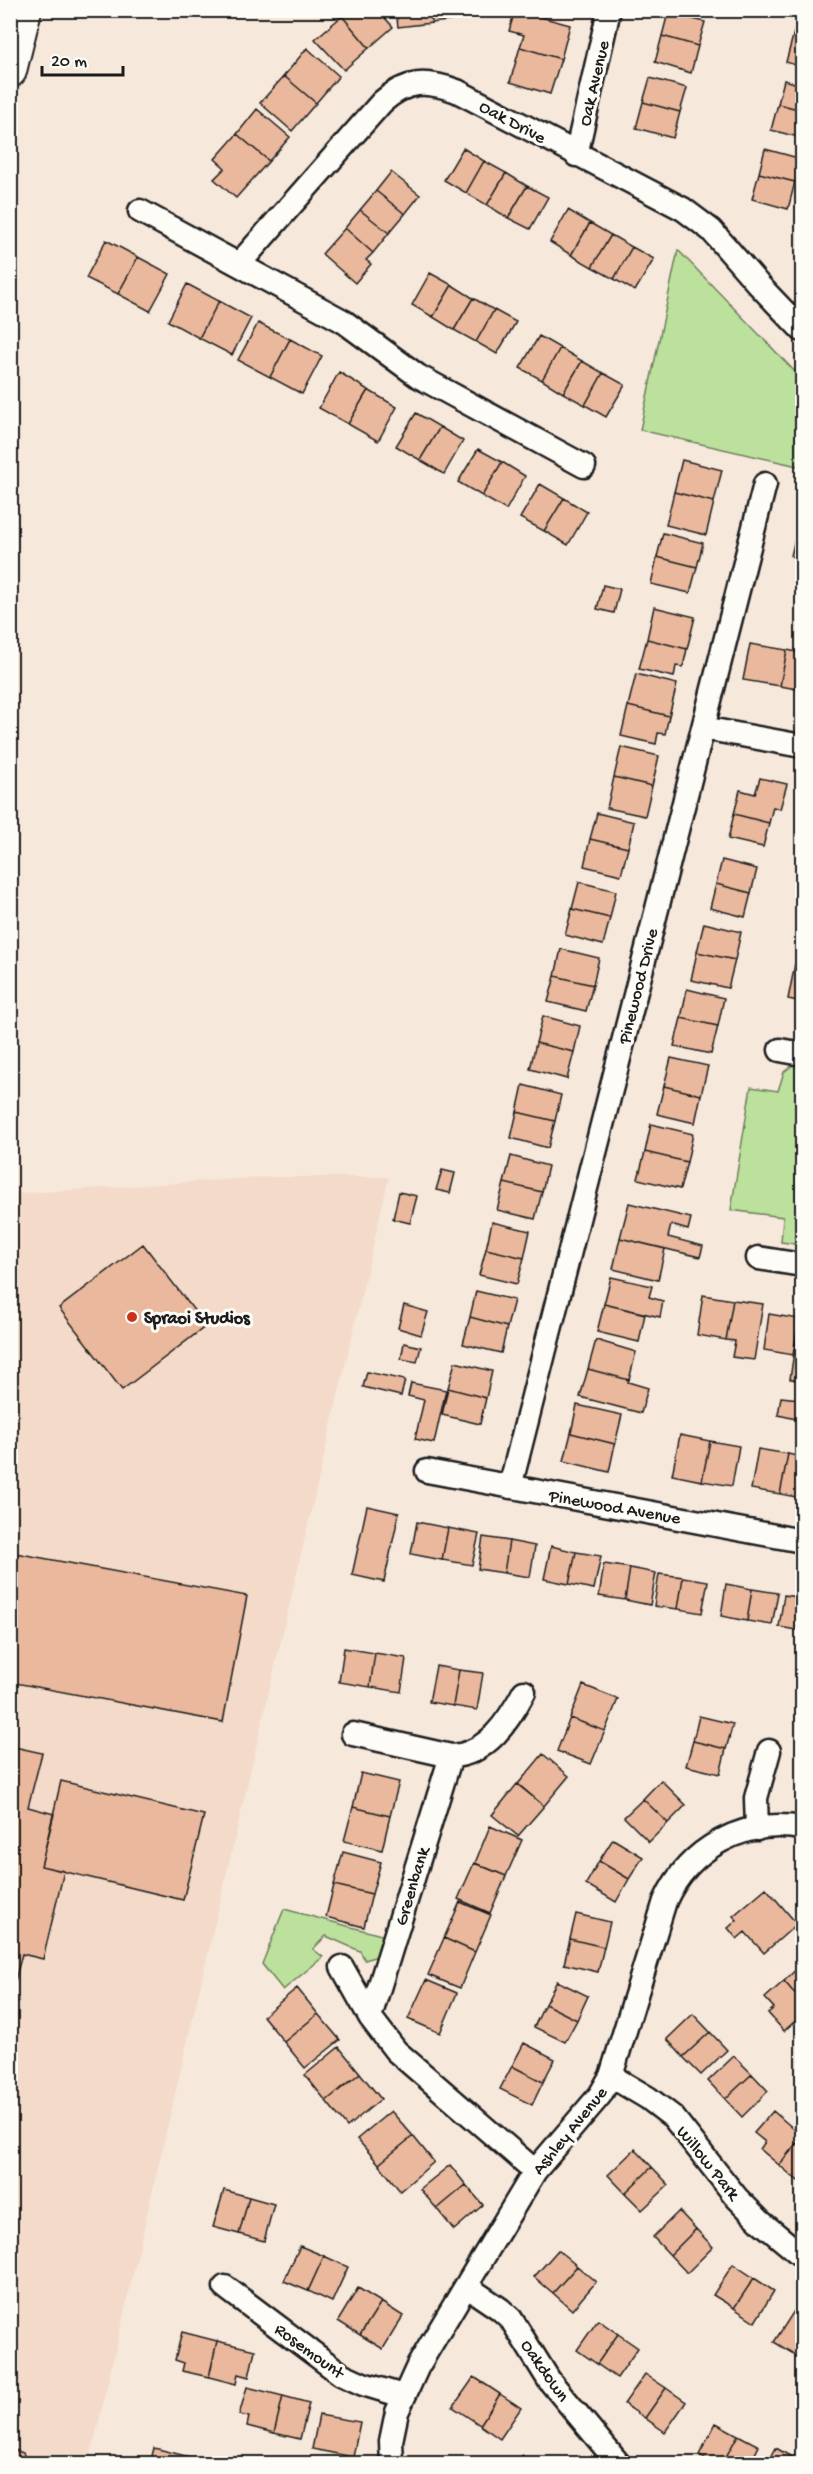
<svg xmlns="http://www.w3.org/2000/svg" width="813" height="2474" viewBox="0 0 813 2474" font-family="'Gochi Hand',sans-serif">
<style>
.built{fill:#f3dac9}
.green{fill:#bbe19d;stroke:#6c7e5c;stroke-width:1.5}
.building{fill:#eab89c;stroke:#1c1c1c;stroke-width:1.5}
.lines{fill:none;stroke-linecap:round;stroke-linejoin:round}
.street-casing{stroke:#1c1c1c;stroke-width:27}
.secondary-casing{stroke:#1c1c1c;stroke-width:36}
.street{stroke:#fdfcf7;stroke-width:22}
.secondary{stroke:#fdfcf7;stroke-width:32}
.poi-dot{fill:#c8321e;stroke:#fdfcf7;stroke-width:2}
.labels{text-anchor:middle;stroke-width:6;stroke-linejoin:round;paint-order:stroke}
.street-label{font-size:18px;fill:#1c1c1c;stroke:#fdfcf7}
.poi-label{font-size:18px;font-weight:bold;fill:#1c1c1c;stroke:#fdfcf7;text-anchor:start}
</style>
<rect width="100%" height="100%" fill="#f7e8dc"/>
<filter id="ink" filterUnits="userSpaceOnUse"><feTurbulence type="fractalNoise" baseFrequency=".0167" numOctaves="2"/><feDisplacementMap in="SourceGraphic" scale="12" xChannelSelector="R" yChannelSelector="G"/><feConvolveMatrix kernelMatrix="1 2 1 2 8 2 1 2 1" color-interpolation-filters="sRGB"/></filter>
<g filter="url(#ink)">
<path class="built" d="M267 1177H389L89 2463 11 2464V1194Z"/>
<path class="green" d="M678 250 802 379V467L640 430Z
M798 1061 802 1062V1245L781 1242 783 1217 731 1210 751 1087 778 1091 784 1072Z
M284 1909 385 1936 377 1956 365 1960 360 1951 326 1936 313 1949 323 1957 283 1990 262 1964Z"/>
<path class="building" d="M348 10H378L393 27 369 48 342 16Z
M396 10H430L432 23 398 27Z
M430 10H462L463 19 432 23Z
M515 10 570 25 561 59 520 47 524 35 509 31Z
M668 13 705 22 698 46 662 36Z
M799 13H802V39L793 36Z
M342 16 369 48 344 70 315 39Z
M662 36 698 46 691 73 655 62Z
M793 36 802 39V67L786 62Z
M520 47 561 59 550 94 510 82Z
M307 48 339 76 316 103 284 76Z
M284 76 316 103 292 131 260 103Z
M650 78 687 88 680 112 643 102Z
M784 80 802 85V110L778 104Z
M643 102 680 112 673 138 636 128Z
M778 104 802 110V138L771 130Z
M257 109 290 137 269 161 237 134Z
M237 134 269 161 236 198 214 179 225 168 215 159Z
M463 148 484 161 466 193 444 180Z
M765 149 802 159 795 182 759 173Z
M484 161 506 173 487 205 466 193Z
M391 172 420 195 405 214 376 191Z
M506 173 527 186 508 218 487 205Z
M759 173 795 182 788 209 752 199Z
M527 186 548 197 530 229 508 218Z
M376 191 405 214 389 233 360 210Z
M360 210 389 233 373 253 345 228Z
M568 210 590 223 571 255 550 242Z
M590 223 611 235 592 267 571 255Z
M345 228 373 253 366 260 371 264 355 283 322 254Z
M611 235 632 247 614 279 592 267Z
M106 240 138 257 118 294 86 278Z
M632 247 654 259 635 291 614 279Z
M138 257 170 274 150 311 118 294Z
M430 273 452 285 433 317 412 305Z
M187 284 219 301 199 338 168 321Z
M452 285 473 298 454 330 433 317Z
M473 298 494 310 476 342 454 330Z
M219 301 251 318 232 355 199 338Z
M494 310 516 322 497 354 476 342Z
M258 323 290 339 270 377 238 360Z
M539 336 560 348 542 380 520 368Z
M290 339 322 356 302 394 270 377Z
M560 348 582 361 563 393 542 380Z
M582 361 603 373 585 405 563 393Z
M339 372 368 390 348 424 319 408Z
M603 373 625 385 606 417 585 405Z
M368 390 397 407 378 441 348 424Z
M416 413 440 427 420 460 396 446Z
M440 427 463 441 444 474 420 460Z
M478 449 502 462 482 496 458 482Z
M682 460 722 470 714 502 674 492Z
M502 462 525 476 506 510 482 496Z
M540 484 564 498 544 531 520 518Z
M674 492 714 502 706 535 666 525Z
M564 498 587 512 568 545 544 531Z
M799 522H802V559L791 556Z
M663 533 703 543 697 567 657 557Z
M657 557 697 567 690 593 651 584Z
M603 585 620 589 614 613 597 609Z
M654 607 695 617 687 649 647 639Z
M647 639 687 649 683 667 676 666 674 677 639 669Z
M750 644 787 650 780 686 743 680Z
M787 650 802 653V690L780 686Z
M636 674 677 684 669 716 628 706Z
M628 706 669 716 665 734 658 733 656 744 621 736Z
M621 747 659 756 652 786 614 777Z
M614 777 652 786 645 816 607 808Z
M760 778 787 784 780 809 773 807 769 823 734 814 740 790 755 794Z
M597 813 634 822 628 848 590 839Z
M734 814 769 823 763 847 728 839Z
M590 839 628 848 621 875 584 866Z
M722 860 757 869 751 893 716 884Z
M579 882 616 891 610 918 572 909Z
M716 884 751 893 745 917 710 908Z
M572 909 610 918 603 945 565 935Z
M704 923 741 932 735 960 697 952Z
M561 949 599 958 593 985 555 976Z
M697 952 735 960 728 988 691 980Z
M795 964 802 966V1002L788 999Z
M555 976 593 985 586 1011 548 1002Z
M687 989 724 998 718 1026 681 1018Z
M543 1016 580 1026 574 1052 536 1043Z
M681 1018 718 1026 711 1054 674 1046Z
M536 1043 574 1052 567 1079 530 1069Z
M671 1058 708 1066 701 1095 664 1086Z
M523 1085 561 1095 555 1121 517 1112Z
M664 1086 701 1095 695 1123 657 1114Z
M517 1112 555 1121 548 1148 511 1138Z
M651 1124 693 1134 687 1162 645 1152Z
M645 1152 687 1162 680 1189 638 1179Z
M511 1156 548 1166 542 1192 504 1183Z
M442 1170 455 1173 450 1193 436 1190Z
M504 1183 542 1192 535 1219 497 1210Z
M399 1192 417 1196 410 1223 393 1219Z
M629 1203 691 1218 688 1230 671 1225 668 1237 703 1246 700 1257 620 1238Z
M492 1222 530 1231 524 1258 486 1249Z
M620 1238 665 1249 658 1280 613 1269Z
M143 1244 206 1326 122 1390 59 1308Z
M486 1249 524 1258 517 1284 479 1275Z
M611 1277 652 1286 649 1297 663 1301 660 1317 604 1304Z
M476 1291 514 1300 507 1327 470 1317Z
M703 1295 733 1300 726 1340 697 1335Z
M733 1300 763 1304 754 1360 732 1357 735 1341 726 1340Z
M604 1304 645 1314 639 1342 597 1332Z
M404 1305 428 1312 421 1335 398 1328Z
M769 1314 799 1319 793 1355 764 1350Z
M470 1317 507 1327 501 1353 463 1344Z
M799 1319H802V1381L790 1379Z
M596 1340 636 1352 629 1380 588 1369Z
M404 1343 421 1347 417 1362 401 1359Z
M455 1362 492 1371 486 1398 448 1388Z
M588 1369 629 1380 628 1382 648 1388 641 1413 580 1397Z
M367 1372 405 1380 401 1396 363 1387Z
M411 1383 446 1390 434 1443 415 1439 424 1400 408 1396Z
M448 1388 486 1398 480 1424 442 1415Z
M781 1397 799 1399 796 1419 778 1415Z
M577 1405 622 1415 615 1444 571 1433Z
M571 1433 615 1444 609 1472 564 1461Z
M680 1435 710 1441 702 1481 672 1475Z
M710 1441 739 1446 732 1486 702 1481Z
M758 1449 788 1454 780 1494 751 1489Z
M788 1454 802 1457V1498L780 1494Z
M367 1506 399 1513 384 1582 352 1575Z
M417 1522 448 1528 442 1560 411 1554Z
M448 1528 479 1534 472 1565 442 1560Z
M483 1537 509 1541 504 1573 478 1569Z
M509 1541 535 1546 530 1577 504 1573Z
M551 1546 576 1552 569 1584 544 1579Z
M10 1552 247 1596 223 1722 10 1682Z
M576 1552 601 1556 594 1589 569 1584Z
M604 1564 630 1568 625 1600 599 1596Z
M630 1568 656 1573 650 1605 625 1600Z
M659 1574 683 1577 678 1609 654 1606Z
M683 1577 708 1581 702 1613 678 1609Z
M726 1584 752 1589 747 1621 721 1616Z
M752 1589 778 1593 772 1625 747 1621Z
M784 1595 802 1598V1631L779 1627Z
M344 1648 375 1653 370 1687 339 1682Z
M375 1653 406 1658 401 1692 370 1687Z
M436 1666 459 1670 453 1706 429 1702Z
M459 1670 483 1673 477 1710 453 1706Z
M583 1685 618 1699 605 1731 570 1718Z
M699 1716 733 1724 726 1749 693 1741Z
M570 1718 605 1731 591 1764 557 1751Z
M693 1741 726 1749 720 1774 686 1766Z
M10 1746 42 1753 28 1807 54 1814 41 1866 64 1871 43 1959 22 1954 10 2000Z
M543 1754 569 1776 544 1806 518 1784Z
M361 1773 399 1782 390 1816 353 1807Z
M661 1780 686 1805 668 1823 643 1799Z
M61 1781 204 1815 183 1900 41 1866Z
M517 1784 544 1806 518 1836 492 1815Z
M643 1799 668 1823 649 1842 624 1817Z
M353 1807 390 1816 382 1850 344 1841Z
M490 1826 522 1840 506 1876 475 1863Z
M613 1839 643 1857 629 1879 599 1861Z
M343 1852 381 1862 372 1894 334 1885Z
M599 1861 629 1879 616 1902 586 1884Z
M474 1863 506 1876 490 1913 458 1899Z
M334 1885 372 1894 364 1927 326 1917Z
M766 1888 797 1924 764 1953 745 1932 737 1939 728 1928 737 1920 733 1916Z
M460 1902 491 1915 475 1952 444 1938Z
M576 1914 610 1922 604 1947 570 1939Z
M444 1938 475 1952 460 1988 428 1975Z
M570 1939 604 1947 598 1972 564 1964Z
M802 1964V2002L784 1981Z
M426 1980 457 1993 440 2033 408 2019Z
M557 1981 588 1996 577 2020 545 2004Z
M784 1981 802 2002V2015L784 2031 768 2013 774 2008 765 1998Z
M297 1988 318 2014 284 2042 263 2016Z
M545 2004 577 2020 565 2042 534 2027Z
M318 2014 340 2040 305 2068 284 2042Z
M693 2014 710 2032 683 2057 667 2039Z
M710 2032 727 2050 701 2075 683 2057Z
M524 2043 555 2059 543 2082 512 2066Z
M339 2047 360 2073 326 2101 305 2075Z
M734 2056 752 2074 725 2099 708 2081Z
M512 2066 543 2082 532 2105 500 2089Z
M360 2073 381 2099 347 2127 326 2101Z
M752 2074 768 2091 742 2117 725 2099Z
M391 2111 413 2136 379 2164 357 2139Z
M773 2111 802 2136 779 2165 760 2149 765 2142 754 2133Z
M413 2136 434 2162 400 2191 379 2164Z
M802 2138V2176L798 2181 779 2165Z
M635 2149 652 2167 625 2193 608 2175Z
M450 2165 466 2185 437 2209 420 2189Z
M652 2167 669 2185 642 2210 625 2193Z
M466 2185 483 2205 454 2230 437 2209Z
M224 2190 249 2197 239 2234 213 2227Z
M249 2197 274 2204 264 2241 239 2234Z
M679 2211 696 2229 670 2255 653 2237Z
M696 2229 713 2247 687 2273 670 2255Z
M300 2246 324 2256 308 2291 284 2281Z
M558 2250 577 2266 553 2293 534 2277Z
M324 2256 348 2267 332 2302 308 2291Z
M733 2264 754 2278 734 2308 713 2295Z
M577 2266 596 2282 572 2310 553 2293Z
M754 2278 774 2291 755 2322 734 2308Z
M358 2288 381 2302 360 2335 338 2321Z
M381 2302 403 2316 383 2349 360 2335Z
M794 2311 802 2317V2343L795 2355 774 2342Z
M598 2320 618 2334 597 2364 577 2350Z
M182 2332 217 2341 209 2377 182 2371 184 2363 175 2360Z
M618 2334 638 2348 617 2378 597 2364Z
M217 2341 255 2350 249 2377 238 2374 236 2384 209 2377Z
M802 2343V2360L795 2355Z
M645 2374 666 2388 645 2418 624 2404Z
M474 2377 500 2394 480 2425 453 2407Z
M247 2387 283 2396 274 2433 247 2426 249 2417 239 2415Z
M666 2388 686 2402 665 2432 645 2418Z
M500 2394 521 2408 500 2439 480 2425Z
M283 2396 309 2403 300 2439 274 2433Z
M319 2415 360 2422 353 2457 312 2449Z
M716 2423 738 2435 722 2464H714L699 2455Z
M738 2435 759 2446 750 2464H722Z
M10 2448 23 2453 29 2464H10Z
M154 2448 190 2457 188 2464H150Z
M776 2448 797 2460 795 2464H767Z
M522 2455 533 2464H515Z
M190 2457 218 2464H188Z"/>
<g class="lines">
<g class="street-casing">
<path id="street" d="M576 155 609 10
M140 211 343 321 418 376 584 466
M239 264 382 102C407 80 426 80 457 91L683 209 711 230 758 284 802 330
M703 728 802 746
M780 1050 802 1054
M758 1258 802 1265
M427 1471 802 1541
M510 1487 765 484
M353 1734 451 1756C487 1755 509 1720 524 1692
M757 1829 756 1798 769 1751
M342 1967 370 2017 396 2051 535 2171
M370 2017 451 1756
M611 2076 648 2098 673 2117 737 2198 761 2222 802 2256
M466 2286 500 2309 511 2319 549 2380 619 2464
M225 2287 341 2374 363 2384 403 2396
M392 2464 391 2441 397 2412 418 2366 535 2171 600 2095 611 2076 665 1901C689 1848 744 1818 802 1828"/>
</g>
<g class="secondary-casing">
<path id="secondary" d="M10 71 25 10"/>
</g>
<use href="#street" class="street"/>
<use href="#secondary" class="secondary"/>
</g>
</g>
<circle class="poi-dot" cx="132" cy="1317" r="6"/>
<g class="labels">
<g class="street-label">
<text transform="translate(593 83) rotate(-77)" y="6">Oak Avenue</text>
<text transform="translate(513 121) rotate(28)" y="6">Oak Drive</text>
<text transform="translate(637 986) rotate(-76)" y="6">Pinewood Drive</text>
<text transform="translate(615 1506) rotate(10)" y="6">Pinewood Avenue</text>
<text transform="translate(411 1886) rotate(-73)" y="6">Greenbank</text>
<text transform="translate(569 2130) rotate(-51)" y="6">Ashley Avenue</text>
<text transform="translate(709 2162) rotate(51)" y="6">Willow Park</text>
<text transform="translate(310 2350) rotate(36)" y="6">Rosemount</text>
<text transform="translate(546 2370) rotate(55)" y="6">Oakdown</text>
</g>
<g class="poi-label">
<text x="144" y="1323">Spraoi Studios</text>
</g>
</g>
<rect width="813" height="2474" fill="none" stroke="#fdfcf7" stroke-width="36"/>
<rect x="18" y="18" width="777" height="2438" fill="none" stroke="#1c1c1c" stroke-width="2" filter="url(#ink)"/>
<path d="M42 66v9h81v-9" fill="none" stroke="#1c1c1c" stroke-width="3"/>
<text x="51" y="66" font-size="18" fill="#1c1c1c" stroke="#fdfcf7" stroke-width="4.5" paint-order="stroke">20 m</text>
</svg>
